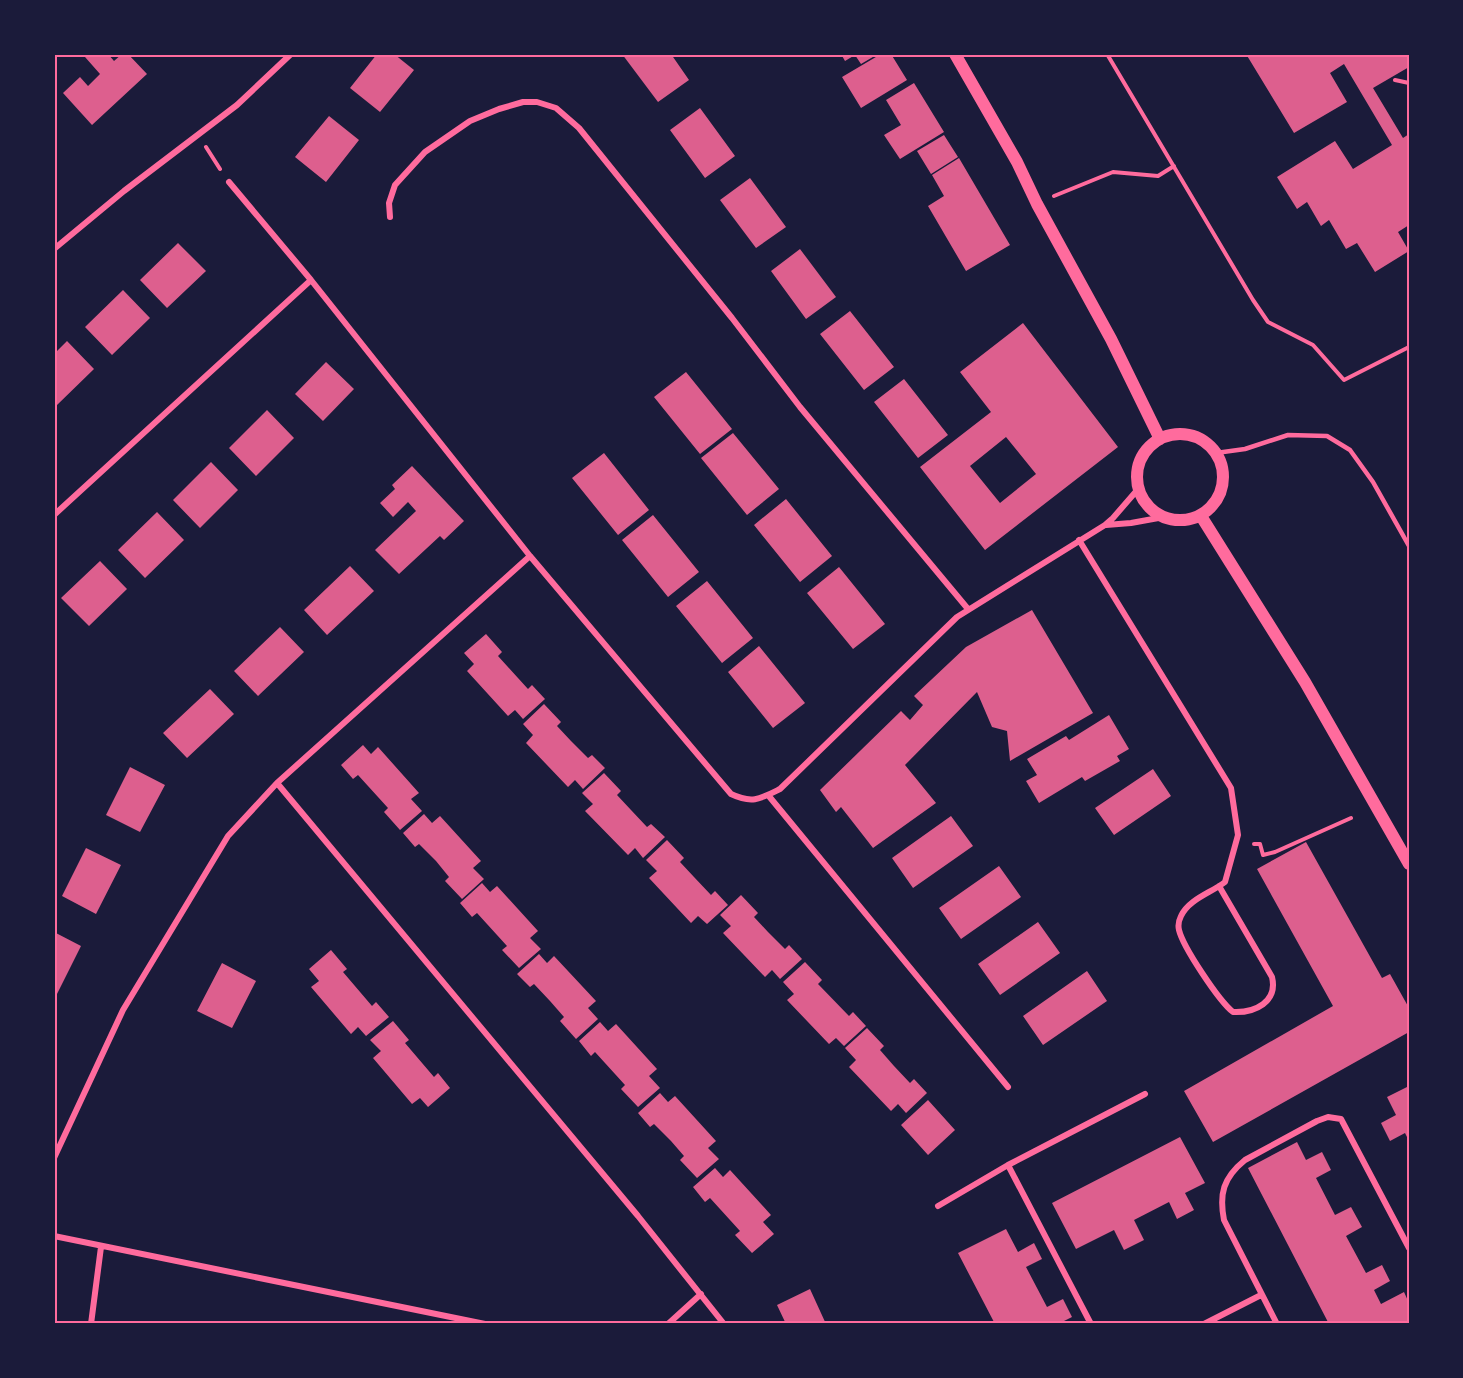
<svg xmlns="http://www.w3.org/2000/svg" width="1463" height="1378" viewBox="0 0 1463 1378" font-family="'PT Sans Narrow',sans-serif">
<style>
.building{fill:#dd5f8e;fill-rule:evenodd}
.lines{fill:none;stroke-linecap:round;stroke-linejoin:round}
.path{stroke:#ff6b9d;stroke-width:4}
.service{stroke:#ff6b9d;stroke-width:4.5}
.minor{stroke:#ff6b9d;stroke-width:6}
.secondary{stroke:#ff6b9d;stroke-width:12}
.neatline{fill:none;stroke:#ff6b9d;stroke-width:2}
</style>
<rect width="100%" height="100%" fill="#1b1b3a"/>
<path class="building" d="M89 54H108L114 61 122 54H128L147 74 92 125 63 93 80 77 88 86 100 74 85 57Z
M377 54H394L414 70 380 112 350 88Z
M622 54H671L689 80 658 102Z
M841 54H878L861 64 855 55 845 61Z
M881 54H891L907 80 861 108 842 77Z
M1246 54H1409V67L1373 88 1403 138 1409 134V225L1398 232 1409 251 1375 272 1357 243 1346 249 1329 220 1321 226 1307 202 1297 209 1277 177 1335 141 1353 169 1392 145 1344 64 1330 73 1347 102 1294 133Z
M914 83 944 132 900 159 884 135 901 125 886 100Z
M700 108 735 156 705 178 670 130Z
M329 116 359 140 326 182 295 157Z
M944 135 958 157 931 174 917 151Z
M959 158 1010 245 966 271 928 206 944 196 932 175Z
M750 178 786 227 756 248 720 200Z
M178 243 206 271 167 308 140 280Z
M800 249 836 297 806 319 771 271Z
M123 290 150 318 112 355 85 327Z
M850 311 894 367 864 390 820 334Z
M1023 323 1118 447 985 550 920 467 991 412 960 372ZM1006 437 1036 474 1000 503 970 466Z
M67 341 94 369 56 406 54 405V354Z
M326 362 354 389 323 421 295 394Z
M686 372 732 429 700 454 654 397Z
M904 379 948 435 918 458 874 402Z
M267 410 294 438 256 476 229 448Z
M733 433 779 489 747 515 701 458Z
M604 453 649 510 618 535 572 478Z
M211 462 238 490 200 528 173 500Z
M412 466 464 521 444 540 440 536 399 574 375 550 416 511 408 502 393 517 380 503 395 489 392 485Z
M786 499 832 556 800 582 754 525Z
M157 512 184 540 145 578 118 550Z
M653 515 699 572 668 597 622 540Z
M100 561 127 589 89 626 61 598Z
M350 566 374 591 327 635 304 610Z
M839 567 885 624 853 649 807 593Z
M707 581 753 638 722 663 676 606Z
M1032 610 1093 713 1010 761 1007 731 992 727 977 692 905 765 936 803 873 848 841 807 836 812 820 790 901 711 910 720 923 705 914 696 966 647Z
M280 627 304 652 258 696 234 671Z
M486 634 502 652 498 656 528 689 532 685 545 699 523 719 515 710 508 716 467 671 474 664 464 653Z
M759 646 805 703 773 728 728 672Z
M210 689 234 714 187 758 163 733Z
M544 704 561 722 557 726 571 741 588 758 592 755 605 768 583 789 575 780 568 787 526 743 533 735 523 724Z
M1109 715 1129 749 1117 756 1120 761 1085 781 1082 777 1039 803 1026 781 1037 775 1027 759 1066 736 1069 740Z
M363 745 371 754 378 747 419 793 411 799 422 811 400 830 384 812 388 808 358 775 353 779 341 765Z
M130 767 165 785 140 832 106 815Z
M1153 769 1171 796 1114 835 1095 808Z
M604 773 621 791 617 795 631 810 647 827 651 824 665 837 643 858 635 848 628 855 585 811 593 804 582 793Z
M424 814 432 823 440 816 481 861 473 868 484 879 462 899 445 881 449 877 436 861 419 844 415 847 403 833Z
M951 816 973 846 913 888 892 858Z
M667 840 684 858 680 862 694 877 711 895 715 891 728 905 707 924 698 916 691 923 649 878 657 871 646 860Z
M1306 842 1382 978 1390 974 1409 1008V1032L1213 1142 1184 1091 1333 1006 1257 869Z
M86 848 121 865 96 914 62 896Z
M999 866 1021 897 961 939 939 908Z
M482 883 490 892 497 886 538 931 530 938 541 949 519 968 502 950 507 946 477 913 472 917 460 903Z
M741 895 758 913 754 917 768 932 785 949 789 945 802 959 780 979 772 970 765 977 723 933 731 926 720 915Z
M1038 922 1060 953 1000 995 978 964Z
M54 932 81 946 57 994 54 993Z
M331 950 347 969 343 972 372 1006 376 1002 389 1017 366 1036 358 1027 351 1034 311 987 319 981 309 969Z
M539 954 547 963 554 956 596 1001 588 1008 598 1019 576 1039 560 1021 564 1017 550 1001 534 984 530 987 517 974Z
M805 962 822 980 818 984 849 1016 853 1012 866 1026 844 1046 836 1038 829 1044 787 1000 794 994 783 982Z
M222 963 256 981 232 1028 197 1011Z
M1087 971 1107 1001 1043 1045 1023 1016Z
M393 1021 409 1040 405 1043 434 1077 438 1073 450 1088 428 1107 420 1098 412 1104 373 1058 381 1051 370 1040Z
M600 1022 608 1031 616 1024 657 1069 649 1076 660 1088 638 1107 621 1089 625 1085 595 1052 591 1056 579 1041Z
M867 1028 884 1046 880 1050 894 1066 910 1083 914 1079 927 1093 906 1113 898 1104 891 1111 849 1067 856 1060 845 1048Z
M1409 1086V1141L1405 1133 1390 1141 1381 1123 1396 1115 1387 1097Z
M660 1093 668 1102 675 1096 716 1141 708 1148 719 1159 697 1178 680 1160 684 1156 671 1141 654 1124 650 1127 638 1113Z
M928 1100 955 1130 928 1155 901 1125Z
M1180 1137 1205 1183 1185 1193 1194 1210 1177 1219 1169 1202 1134 1220 1144 1240 1124 1250 1114 1230 1076 1249 1052 1203Z
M1297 1142 1306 1160 1322 1152 1331 1170 1316 1178 1335 1215 1351 1207 1362 1227 1346 1236 1366 1273 1382 1265 1390 1281 1374 1290 1381 1304 1404 1292 1409 1303V1324H1329L1248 1168Z
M715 1168 723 1177 730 1170 771 1215 763 1222 774 1234 752 1253 735 1235 740 1231 710 1198 705 1202 693 1187Z
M1006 1229 1018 1252 1034 1243 1042 1259 1026 1267 1047 1307 1063 1299 1072 1317 1058 1324H995L958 1253Z
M810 1289 826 1324H786L777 1305Z"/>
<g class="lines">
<path class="path" d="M1107 54 1253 300 1268 322 1313 345 1344 380 1409 347
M1395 80 1409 83
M206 147 220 169
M1054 196 1113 172 1158 176 1174 166
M1254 844H1260L1263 855 1275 852 1351 818"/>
<path class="service" d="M1216 453 1245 449 1288 435 1327 436 1350 450 1373 482 1409 546"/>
<path class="minor" d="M229 182 311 280 530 556 731 794C752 804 760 799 780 789L957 617 1105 525 1113 518 1139 488
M390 217 389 203 395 185 425 152 470 121 499 109 523 102H537L556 108 579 128 732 318 800 407 968 609
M54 249 124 191 237 105 291 54
M54 515 311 280
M1106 525 1131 523 1164 517
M1079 540 1231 788 1238 835 1225 882C1211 893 1189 899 1181 916 1179 920 1178 926 1179 930 1183 947 1219 1001 1233 1012 1255 1013 1278 1002 1272 977L1219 886
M277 783 638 1216 724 1324
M768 795 1008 1087
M54 1158 123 1010 228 836 277 783 530 556
M938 1206 1008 1165
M54 1236 485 1324
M91 1324 101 1247
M668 1324 701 1294
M1091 1324 1008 1165 1145 1094
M1204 1324 1261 1295
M1277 1324 1224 1220C1219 1194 1223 1178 1245 1160L1317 1121 1328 1117 1341 1119 1409 1248"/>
<path class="secondary" d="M955 54 1017 162 1037 204 1111 339 1160 439
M1137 477a43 43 0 1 1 86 0a43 43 0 1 1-86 0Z
M1201 516 1305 682 1409 864"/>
</g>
<rect width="1463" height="1378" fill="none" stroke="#1b1b3a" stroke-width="111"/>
<rect x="56" y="56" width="1352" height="1266" class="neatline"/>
</svg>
